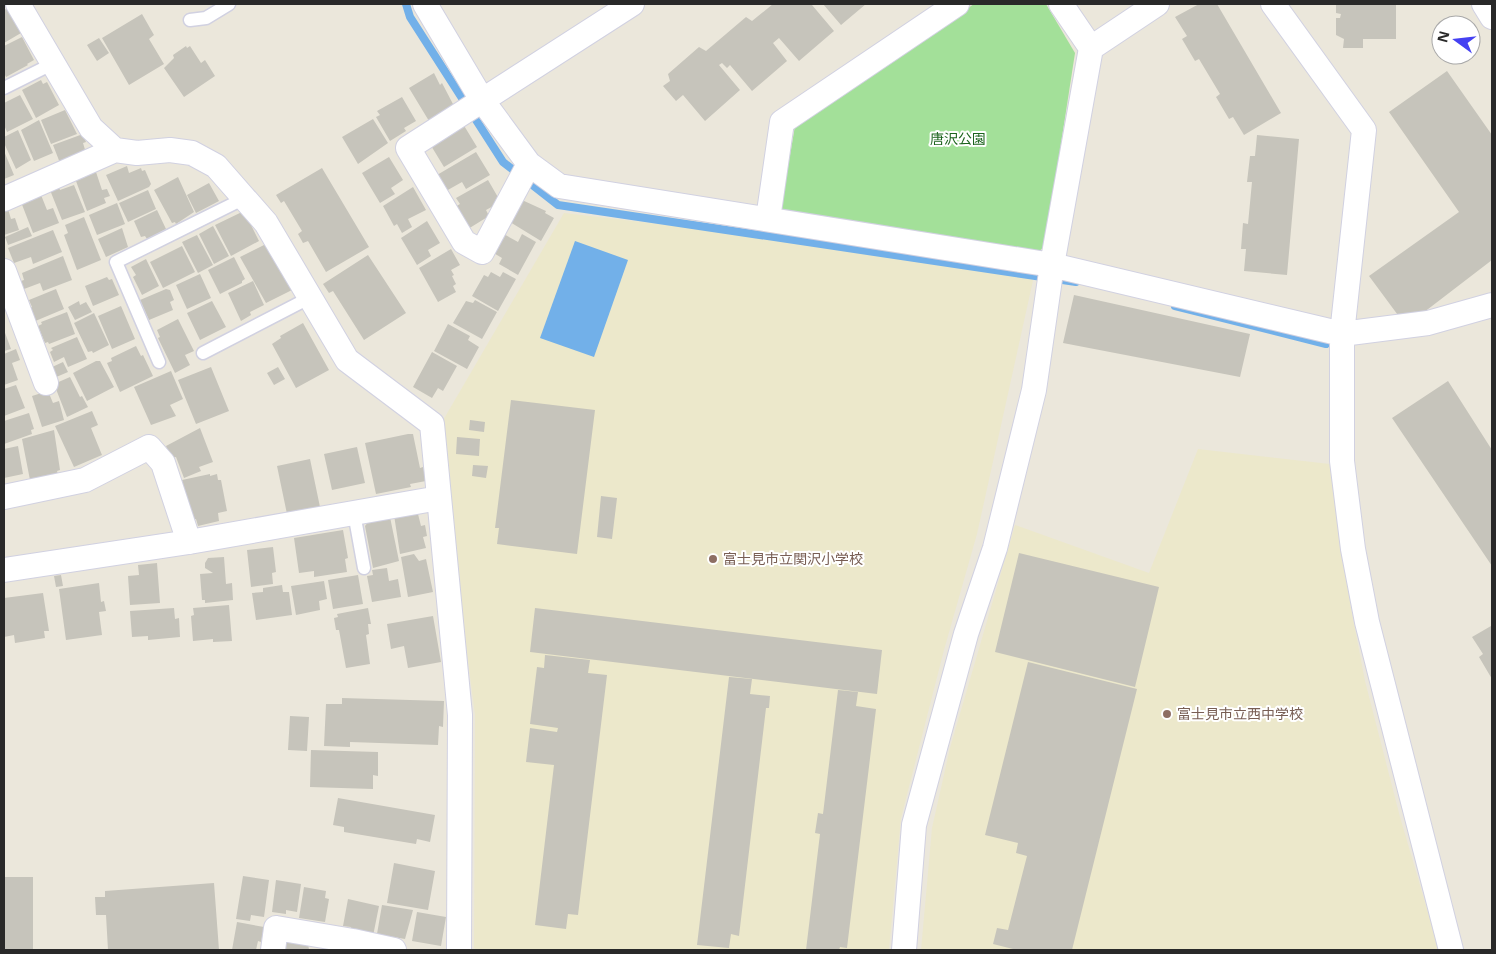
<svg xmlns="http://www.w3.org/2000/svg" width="1496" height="954" viewBox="0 0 1496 954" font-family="'Noto Sans','Noto Sans JP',sans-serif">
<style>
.education{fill:#ece8cb}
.green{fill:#a3e099}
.water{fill:#72b0e9}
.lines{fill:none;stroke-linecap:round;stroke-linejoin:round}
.stream{stroke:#72b0e9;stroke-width:8}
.building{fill:#c6c4bb}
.service-casing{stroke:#d1d1e1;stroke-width:15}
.minor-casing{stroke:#d1d1e1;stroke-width:26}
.service{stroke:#fff;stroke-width:12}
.minor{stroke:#fff;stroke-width:24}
.education-dot{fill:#8d6e63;stroke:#fff;stroke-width:2}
.labels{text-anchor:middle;stroke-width:4;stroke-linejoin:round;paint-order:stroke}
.park-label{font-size:14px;fill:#1c631d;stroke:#fff}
.education-label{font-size:14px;fill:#785e54;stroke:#fff;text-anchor:start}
</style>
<rect width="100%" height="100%" fill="#ebe7db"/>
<path class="education" d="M564 213 1028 267 1034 276 977 534 944 650 901 818 889 950H477L474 948 475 715 458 585 442 422Z
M1198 449 1330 464 1351 608 1365 681 1400 817 1439 950H921L932 828 950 748 1015 525 1149 573Z"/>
<path class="green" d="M974 4H1046L1075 53 1045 247 1034 254 780 214 795 126Z"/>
<path class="water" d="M575 241 628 260 594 357 540 338Z"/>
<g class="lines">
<path class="stream" d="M406 4 410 17 503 162 558 205 1076 282
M1175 306 1326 344"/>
</g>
<path class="building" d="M773 4H814L812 5 834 31 799 61 779 38 773 43 787 61 752 91 730 65 727 68 722 63 719 65 740 90 705 121 683 95 676 101 663 86 670 81 668 74 699 47 706 51 746 17 752 21Z
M823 4H866L841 25Z
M1199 4H1217L1281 113 1244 135 1233 117 1229 119 1216 97 1220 94 1199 59 1195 61 1182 39 1187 36 1175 17Z
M1336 4H1396V39H1363V48H1343L1344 39 1336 35V18H1340L1341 14 1336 13Z
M8 8 21 33 4 43V10Z
M142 14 154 35 149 39 164 64 129 85 102 38Z
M22 37 34 60 27 64 28 65 6 77 4 73V46Z
M99 38 109 53 97 61 87 45Z
M186 46 187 48 190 46 201 63 205 60 215 76 184 97 164 68 174 58 173 55Z
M1447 71 1492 135V260L1406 326 1369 276 1459 212 1389 112Z
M434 73 440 85 442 83 454 106 429 121 409 88Z
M41 80 43 84 47 82 59 105 36 118 22 90Z
M20 95 33 119 7 132 4 125V103Z
M402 97 416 121 404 128 406 131 390 141 376 117 380 115 377 111Z
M65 110 77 134 51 144 41 120Z
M373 119 388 143 358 164 342 137Z
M39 120 53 153 34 161 21 130Z
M463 124 477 147 444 167 430 144Z
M18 130 31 160 16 169 4 143V137Z
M83 134 86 142 83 143 86 153 60 163 53 145Z
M1257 135 1299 139 1287 275 1244 271 1246 249H1241L1243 223 1248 224 1252 182H1247L1250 156H1255Z
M4 151 14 175 4 179Z
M476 152 490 175 466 189 462 182 446 191 437 175Z
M389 157 403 180 391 188 395 194 380 203 362 173Z
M127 166 129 173 141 168 142 171 145 170 151 184 149 187 118 201 106 175Z
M322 168 369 247 326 272 308 241 303 243 298 234 302 231 284 201 281 203 276 195Z
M96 172 102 190 107 189 110 196 104 198 106 203 87 211 76 181Z
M178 177 194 212 176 224 175 222 172 223 154 190Z
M488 180 499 199 495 200 497 204 486 210 489 216 468 229 455 207 460 204 456 198Z
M209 183 219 201 196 213 187 195Z
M74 185 85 212 62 220 50 190 59 187 60 190Z
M413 187 426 210 408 219 412 227 402 233 397 224 394 226 383 206Z
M148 190 156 209 128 222 119 203Z
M41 195 47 210 53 208 59 223 33 233 21 202Z
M522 200 546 211 545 213 554 218 541 241 510 222Z
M117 203 125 224 97 235 89 215Z
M8 209 11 219 15 218 19 230 4 235V211Z
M157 210 166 229 147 239 145 236 141 237 134 221Z
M244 211 259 241 231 256 215 225Z
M84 217 101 260 77 270 64 235 68 233 65 225Z
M427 221 440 243 428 250 431 256 417 265 401 238Z
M213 226 229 256 214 264 199 234Z
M28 227 32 236 8 245 5 237Z
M122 228 128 247 106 257 98 239Z
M53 230 62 252 33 264 31 257 14 263 8 248Z
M502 233 518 242 522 234 536 242 518 275 499 264 502 258 492 252Z
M197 235 213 265 198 273 182 242Z
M266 244 292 290 266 303 240 257Z
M182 246 195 272 163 288 150 262Z
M451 249 460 265 451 270 454 275 452 276 456 284 453 286 456 292 438 302 419 268Z
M368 255 406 313 364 340 333 291 329 293 323 284Z
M63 256 72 280 43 291 40 283 24 289 21 281 24 280 22 273Z
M234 257 245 279 242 281V283L220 294 208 270Z
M146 259 159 286 142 295 133 277 136 275 131 267Z
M491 272 500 277 503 272 516 279 498 311 472 296 484 275 488 277Z
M200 274 211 298 187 309 176 285Z
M107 277 109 280 112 279 119 295 93 306 85 286Z
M253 281 264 305 250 312 251 315 241 321 228 293Z
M56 289 64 309 33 322 28 308 32 307 29 300Z
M166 289 170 290 174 300 170 302 173 310 149 320 140 300Z
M1074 295 1250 334 1240 377 1063 343Z
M475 300 497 312 482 339 453 323 466 301 473 303Z
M79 301 80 305 86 302 92 312 75 320 68 307Z
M212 301 226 327 200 340 187 313Z
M121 306 135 339 112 349 98 316Z
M67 312 75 334 49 344 48 342 45 343 38 326 42 324 41 322Z
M94 313 109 345 93 353 92 351 88 352 74 323Z
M178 319 194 351 185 355 190 365 175 373 158 338 160 337 157 330Z
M303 323 329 370 296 388 272 344 281 338 280 336Z
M448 324 470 336 468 340 479 347 467 369 434 351Z
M4 330 11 349 4 351Z
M77 337 87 359 68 367 64 357 54 362 50 352 53 350 51 348Z
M136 346 141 356 143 355 153 376 120 392 107 363 112 361 111 358Z
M16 349 20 360 12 363 18 380 4 385V354Z
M432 352 457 366 443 391 438 388 432 398 413 387Z
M96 361H100L114 387 87 401 73 373Z
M63 362 68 372 54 378 50 368Z
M211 367 229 411 196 424 178 380Z
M278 367 285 379 274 385 267 373Z
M171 371 183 399 170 405 176 416 151 425 134 387Z
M70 377 80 397 82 396 88 407 67 417 54 384Z
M1448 381 1492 450V566L1392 418Z
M16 385 25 408 4 416V389Z
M48 391 53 403 59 401 64 420 42 427 32 396Z
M511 400 595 410 577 554 497 544 499 528H495Z
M92 411 98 425 91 428 102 455 74 467 55 426Z
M29 413 34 429 31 430 32 434 4 444V421Z
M470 420 485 422 484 432 469 430Z
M200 428 213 462 199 467 201 471 184 478 176 457 171 458 166 446Z
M54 430 60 470 57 471 58 474 30 480 22 439Z
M408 434H413L420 468 423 467 426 481 410 484 411 487 376 494 365 443Z
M457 437 480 439 479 456 456 454Z
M18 446 23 474 4 478V449Z
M357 447 365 483 332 490 324 454Z
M310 459 320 507 287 514 277 466Z
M473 465 488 466 486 478 472 476Z
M210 474V476L217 474 218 480H221L227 511 218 513 219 521 198 526 196 519 190 520 182 480Z
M601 496 617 498 612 539 597 537Z
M417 510 421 526 425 525 427 536 423 537 426 548 400 554 394 515Z
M390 517 399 561 373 568 365 526 369 521Z
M343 530 348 558 345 559 347 572 314 577V571L299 573 294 538Z
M273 547 276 572 272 573 273 584 251 587 247 550Z
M1019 553 1159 587 1135 687 995 652Z
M414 554 419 561 426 559 433 592 408 597 401 557Z
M224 557 226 584 232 583 233 600 205 603V600H202L200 574 213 573 205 568V563L208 558Z
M157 563 160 603 130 605 128 576 139 575 138 565Z
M387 568 389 581 398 579 401 597 372 602 367 576 373 575 372 570Z
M61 575 63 586 56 587 54 576Z
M358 575 363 604 333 609 328 580Z
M324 581 327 599 319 601 320 610 296 615 291 586Z
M99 583 101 602 104 601 106 611 99 612 102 635 66 640 59 589Z
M282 585 283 592H289L292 615 256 620 252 593 263 592V588Z
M43 593 49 631H44L45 638 15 643 14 635 4 637V598Z
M229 605 232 641 213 642V639L193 641 191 616 194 615 193 608Z
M174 608 175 619 179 618 180 637 148 640V636L132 637 130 611Z
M368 608 371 624H368L369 634 366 635 370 664 346 668 339 630H336L334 618 338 617 337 614Z
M535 608 882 650 877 694 530 652Z
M433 616 441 662 408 668 404 646 391 649 387 624Z
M1491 626 1492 628V679L1479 657 1483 654 1472 637Z
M545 655 590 660 588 673 607 675 578 915 568 914 566 929 535 925 554 765 526 762 530 728 557 732 558 728 530 724 537 667 544 668Z
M1028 662 1137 689 1072 950H1017L993 944 997 928 1008 930 1027 856 1016 853 1018 843 985 835Z
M729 677 752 679 750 694 770 696 769 708H766L739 936 731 934 729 948 697 945Z
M838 690 858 692 856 706 876 709 847 948 840 947 839 950H806L820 834 815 833 818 813 823 814Z
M342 698 444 701 443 727 439 726 438 745 350 742V747L324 746 326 704H342Z
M290 716 309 717 307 751 288 750Z
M311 750 378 752V776L373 775V789L310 787Z
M338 798 435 815 430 842 417 839 416 844 344 832V827L333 825Z
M394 863 435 871 428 910 387 903Z
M243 876 269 880 264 917 251 915 250 921 236 919Z
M4 877H33V950H4Z
M276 880 301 884 297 912 286 910V914L272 912Z
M214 883 219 950H108L106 915H96L95 897H105V891Z
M304 887 326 891 325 898 329 899 325 922 299 918Z
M348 899 379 906 373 936 350 931 351 927 343 926Z
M382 905 413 910 405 939 377 934Z
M417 912 446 917 441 946 412 941Z
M237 922 264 927 261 942 258 941 256 950H232Z
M284 943H308L309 950H284Z"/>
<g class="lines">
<g class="service-casing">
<path id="service" d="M190 20 206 18 229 4
M4 88 52 64
M203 353 311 297
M159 362 116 262 245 198
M354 513 364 568"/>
</g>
<g class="minor-casing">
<path id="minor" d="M18 4 91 128 115 150 137 153 170 150 192 153 216 166 266 223 347 360 432 424 460 715 459 950
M425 4 482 100 529 164 559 186 1052 265 1342 334 1428 323 1492 305
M1273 4 1364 130 1342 334V461L1353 549 1367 622 1451 950
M1484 4 1492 17
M1091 48 1157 4
M529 164 482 252 464 242 408 148 632 4
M4 199 115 150
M768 219 782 122 957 4
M4 271 46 383
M4 497 85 480 149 447 163 463 189 542
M4 570 189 542 439 498
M273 950 276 928 353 941
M354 950 353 941 394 950
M904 950 914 825 966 634 995 548 1034 390 1052 265 1091 48 1061 4"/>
</g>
<use href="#service" class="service"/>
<use href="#minor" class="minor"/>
</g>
<g class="education-dot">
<circle cx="713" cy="559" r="5"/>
<circle cx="1167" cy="714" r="5"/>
</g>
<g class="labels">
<g class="park-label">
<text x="958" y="144">唐沢公園</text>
</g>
<g class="education-label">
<text x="723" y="564">富士見市立関沢小学校</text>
<text x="1177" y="719">富士見市立西中学校</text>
</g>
</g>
<rect width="1496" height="954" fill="none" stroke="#292929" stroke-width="10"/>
<g transform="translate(1456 40) rotate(285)"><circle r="24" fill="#ffffff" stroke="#a9a9a9"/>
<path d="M0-4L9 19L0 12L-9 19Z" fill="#4541f2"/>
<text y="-8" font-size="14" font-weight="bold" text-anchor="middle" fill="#292929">N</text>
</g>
</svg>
